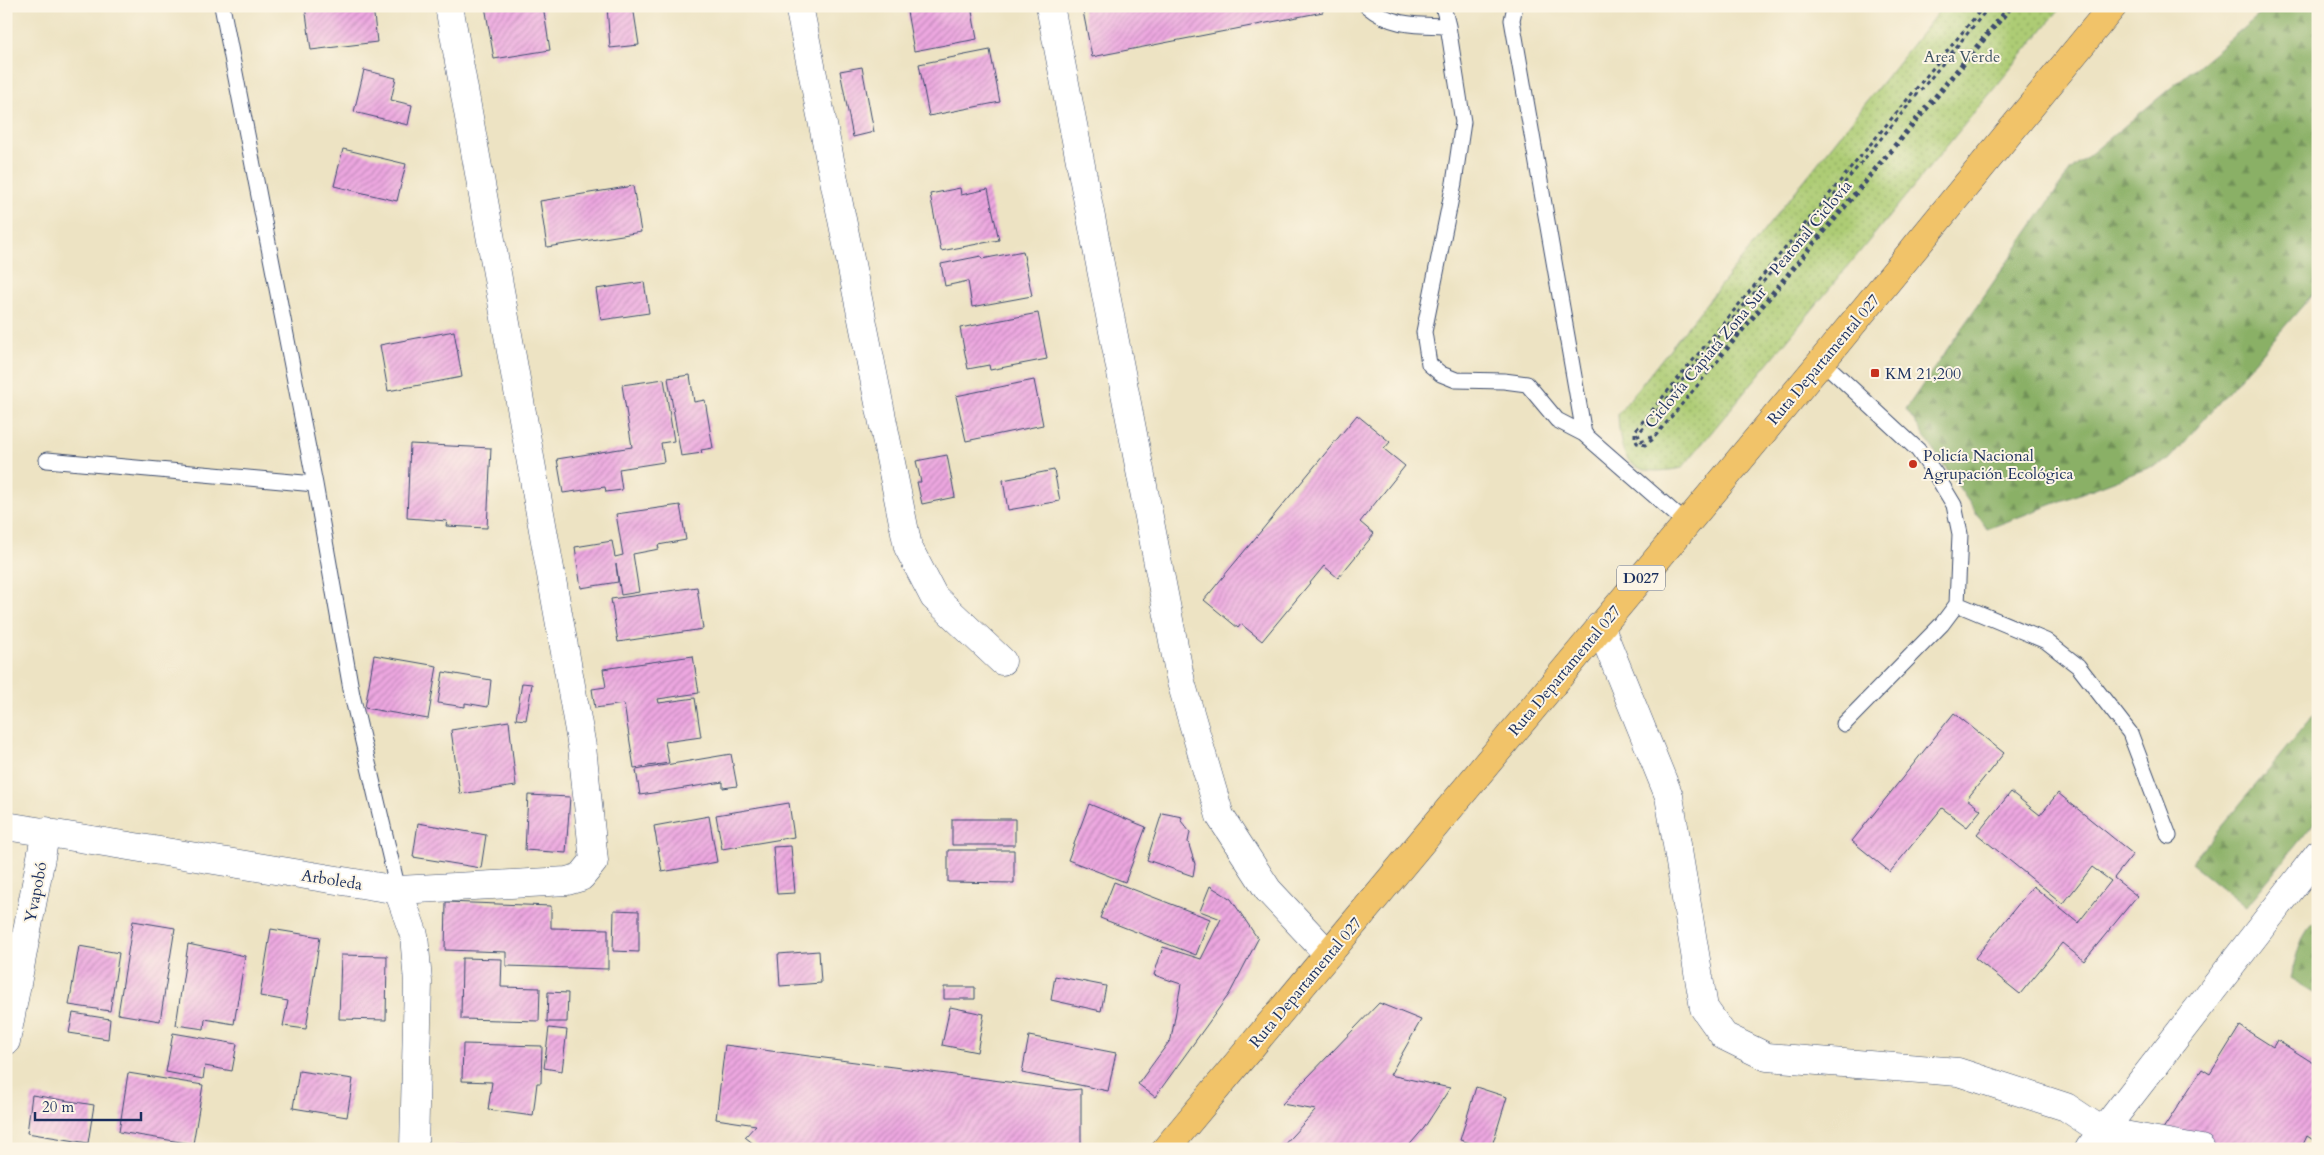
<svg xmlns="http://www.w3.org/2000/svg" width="2324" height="1155" viewBox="0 0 2324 1155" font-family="Cardo,serif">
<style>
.grass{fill:url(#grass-dots);stroke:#647e69}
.forest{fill:url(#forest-firs);stroke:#527062}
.building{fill:url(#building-hatch)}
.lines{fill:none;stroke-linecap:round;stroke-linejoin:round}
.lane-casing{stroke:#3a4a6d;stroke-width:17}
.street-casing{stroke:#3a4a6d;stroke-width:29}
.primary-casing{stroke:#3a4a6d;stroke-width:29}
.path{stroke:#3a4a6d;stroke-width:3;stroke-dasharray:4 4;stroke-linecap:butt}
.lane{stroke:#fff;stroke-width:15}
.street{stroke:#fff;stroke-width:28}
.primary{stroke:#f1c369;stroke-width:28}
.poi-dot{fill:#c8321e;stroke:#fcf5e5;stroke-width:2}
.labels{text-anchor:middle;stroke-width:4;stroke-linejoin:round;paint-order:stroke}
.shield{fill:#fcf5e5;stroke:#5e6a86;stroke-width:1}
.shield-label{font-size:15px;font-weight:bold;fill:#1b2f5e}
.park-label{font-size:16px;fill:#405664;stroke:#fcf5e5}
.street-label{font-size:16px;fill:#1b2f5e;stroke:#fcf5e5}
.poi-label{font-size:16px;fill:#1b2f5e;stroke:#fcf5e5;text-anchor:start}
</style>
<defs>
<pattern id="grass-dots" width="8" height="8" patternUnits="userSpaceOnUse" patternTransform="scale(1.25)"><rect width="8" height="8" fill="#adcc74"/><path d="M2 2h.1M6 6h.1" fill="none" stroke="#8ca662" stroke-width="1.8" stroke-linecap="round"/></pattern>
<pattern id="forest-firs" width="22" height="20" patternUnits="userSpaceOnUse" patternTransform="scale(1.25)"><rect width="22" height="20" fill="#8ab066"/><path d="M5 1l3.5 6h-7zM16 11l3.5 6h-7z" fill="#709057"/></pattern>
<pattern id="building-hatch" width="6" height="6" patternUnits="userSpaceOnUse" patternTransform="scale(1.25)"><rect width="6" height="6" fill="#eda7e0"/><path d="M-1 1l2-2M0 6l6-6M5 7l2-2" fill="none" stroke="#bf88b9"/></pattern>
</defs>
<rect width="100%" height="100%" fill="#fcf5e5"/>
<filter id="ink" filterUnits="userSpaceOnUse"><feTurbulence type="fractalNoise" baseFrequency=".02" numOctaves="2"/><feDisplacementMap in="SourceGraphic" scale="10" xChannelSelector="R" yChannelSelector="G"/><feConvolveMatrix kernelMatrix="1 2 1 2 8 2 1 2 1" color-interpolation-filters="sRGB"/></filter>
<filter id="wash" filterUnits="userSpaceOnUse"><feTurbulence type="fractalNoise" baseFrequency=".0096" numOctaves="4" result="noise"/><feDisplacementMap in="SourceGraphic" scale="20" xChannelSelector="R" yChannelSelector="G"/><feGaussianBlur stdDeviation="1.12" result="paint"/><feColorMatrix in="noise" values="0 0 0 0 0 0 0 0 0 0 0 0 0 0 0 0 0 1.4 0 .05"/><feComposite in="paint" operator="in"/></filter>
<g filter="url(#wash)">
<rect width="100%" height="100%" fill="#ede3c3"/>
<path class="grass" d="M1943 6H2062L1682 468C1630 478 1620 463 1618 414Z"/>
<path class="forest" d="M2270 6H2318V288L2169 460 1987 529 1906 409 2070 171Z
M2318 710V818L2246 907 2191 863Z
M2318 920V993H2315L2290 978C2296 960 2300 931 2318 920Z"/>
<g id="blocks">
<path class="building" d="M305 6H373L377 42 311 50Z
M485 6H543L550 50 494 59Z
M607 6H633L639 45 610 48Z
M906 6H971L977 39 914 51Z
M1082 6H1322L1323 12 1092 57Z
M990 50 1000 102 929 116 919 64Z
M862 67 874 132 853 137 840 71Z
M364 70 396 78 391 100 412 105 408 125 354 112Z
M343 149 406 164 397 201 334 186Z
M633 186 641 232 547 247 540 201Z
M960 188 961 195 988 189 999 240 941 251 930 194Z
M1023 251 1032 296 972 307 968 281 945 286 941 264 981 256 982 259Z
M644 282 649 313 601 320 596 289Z
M1038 313 1047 359 990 370 989 365 968 369 960 328Z
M454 331 462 377 388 391 380 345Z
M690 375 694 402 705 400 713 448 701 450 702 453 681 456 668 378Z
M664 379 674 441 661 443 664 462 619 469 622 490 606 492 605 487 563 493 557 459 632 447 622 385Z
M1034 380 1043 425 966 441 956 396Z
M1357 415 1390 442 1384 449 1405 466 1360 522 1374 534 1338 578 1324 566 1262 641 1241 624 1238 628 1204 600Z
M410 444 491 448 487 528 446 526 447 521 407 518Z
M947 455 955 497 922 504 917 482H921L916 461Z
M1054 470 1060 501 1008 510 1003 480Z
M680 505 686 540 658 545 659 549 633 554 639 592 621 595 616 564 618 582 581 588 575 547 612 541 615 557 623 555 616 514Z
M697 587 703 629 618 642 611 599Z
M374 655 437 666 428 719 365 708Z
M693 656 699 693 658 699 659 703 695 698 701 737 665 742 669 763 634 768 624 704 595 708 592 689 606 687 603 669Z
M443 672 491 680 488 707 465 703V707L438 703Z
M522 683 532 684 526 720 516 719Z
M1954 713 2004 753 1967 799 1981 810 1967 827 1942 808 1890 872 1852 841Z
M509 721 516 786 460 794 451 730Z
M731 754 737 786 723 788V782L640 795 636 770Z
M2011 792 2040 815 2058 793 2133 854 2114 878 2137 896 2084 961 2062 943 2020 994 1975 958 2033 886 2078 923 2111 881 2092 867 2063 904 1977 834Z
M528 795 570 797 566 853 525 850Z
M789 803 794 837 722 849 716 815Z
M1089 804 1146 827 1125 882 1068 860Z
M1162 813 1182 817 1181 821 1190 832 1188 842 1195 864 1193 876 1147 860Z
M709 816 717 862 662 872 654 826Z
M952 819H1015V845H952Z
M418 823 486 835 481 868 413 857Z
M791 846 795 893 777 894 773 847Z
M948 850H1014V883L948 882Z
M1114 882 1210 919 1196 955 1100 918Z
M1210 886 1231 899 1258 939 1230 993 1155 1097 1138 1084 1171 1039 1181 984 1154 975 1163 947 1201 959 1221 919 1200 911Z
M446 902 551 906V928L608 929V969L506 966V952L445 950Z
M614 910 639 911V952L613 951Z
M133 921 175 928 160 1021 118 1014Z
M271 929 320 937 306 1029 283 1026 288 1001 260 996Z
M188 944 245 956 234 1024 205 1019 204 1029 176 1025Z
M79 946 119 953 110 1011 69 1005Z
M819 951 821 983 780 986 778 954Z
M341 955 387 956 386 1020 339 1019Z
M462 958 502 959 501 987 540 988 539 1021 461 1019Z
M1055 976 1106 986 1101 1011 1051 1000Z
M944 987H975V999H944Z
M548 992 568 993 567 1022H547Z
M1379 1003 1421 1020 1390 1075 1450 1088 1424 1128 1406 1149H1280L1316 1110 1282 1104Z
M950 1007 984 1014 977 1052 942 1045Z
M73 1013 110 1019 108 1039 69 1033Z
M2240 1026 2273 1047 2277 1040 2318 1066V1143L2307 1136 2301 1149H2219L2157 1138 2202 1069 2210 1074Z
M549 1028 567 1030 562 1071 544 1068Z
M173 1033 237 1044 232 1071 205 1066 203 1079 166 1072Z
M1029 1036 1116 1053 1108 1091 1022 1073Z
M463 1044 542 1046 541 1083H537L533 1116 488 1110 492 1082 462 1081Z
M725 1045 1069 1090 1081 1089V1149H760L745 1137 756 1125 716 1119Z
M299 1071 353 1079 347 1117 293 1108Z
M128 1073 203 1085 193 1144 119 1132Z
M1476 1087 1507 1097 1491 1149 1460 1140Z
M32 1095 94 1105 88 1143 27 1133Z
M23 1144 48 1148 47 1149H23Z
M455 1145 514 1146 513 1149H454Z"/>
</g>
</g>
<g filter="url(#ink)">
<use href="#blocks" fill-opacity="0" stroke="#3a4a6d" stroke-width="1"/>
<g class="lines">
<g class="lane-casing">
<path id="lane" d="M222 6 315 484 352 695 398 890
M1367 6C1392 27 1417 25 1448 26
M1443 6 1448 26 1463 122 1454 183 1424 332 1429 364 1441 374 1456 380 1504 381 1527 384 1557 420 1584 434 1687 524
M1515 6 1512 20 1584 434
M1822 361 1918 450 1936 475 1954 505 1960 534 1957 604 1942 624 1844 724
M47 460 315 484
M1957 604 2046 641 2078 666 2130 733 2169 836"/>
</g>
<g class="street-casing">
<path id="street" d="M799 6 908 547 934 597 1002 661
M1050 6 1181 682 1220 816 1268 890 1328 954
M1600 626 1669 796 1704 1008 1724 1036 1767 1057 1958 1072 2066 1107 2102 1131 2201 1149
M6 826 398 890 414 935 418 982 414 1149
M398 890 567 881 581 877 594 861 582 747 449 6
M6 1041 46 831
M2089 1149 2318 854"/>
</g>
<g class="primary-casing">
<path id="primary" d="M1166 1149 1822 361 2113 6"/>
</g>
<path class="path" d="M1984 6 1635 431V438L1637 443 1645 445 1652 440 2013 6
M1720 355 2009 6
M1652 437 1641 441 1638 434 1990 6"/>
<use href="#lane" class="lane"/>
<use href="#street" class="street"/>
<use href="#primary" class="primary"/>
</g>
</g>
<g class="poi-dot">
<rect x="1870" y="368" width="10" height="10" rx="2.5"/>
<circle cx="1913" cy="464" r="5"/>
</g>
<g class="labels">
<rect class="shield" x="1617" y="565.5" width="48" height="25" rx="4"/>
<g class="shield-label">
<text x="1641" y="583">D027</text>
</g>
<g class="park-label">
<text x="1962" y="62">Area Verde</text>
</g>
<g class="street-label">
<text transform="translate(1810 227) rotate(-50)" y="6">Peatonal Ciclovía</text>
<text transform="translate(1705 357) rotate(-50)" y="6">Ciclovía Capiatá Zona Sur</text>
<text transform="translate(1823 359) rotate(-50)" y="6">Ruta Departamental 027</text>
<text transform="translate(1564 670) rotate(-50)" y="6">Ruta Departamental 027</text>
<text transform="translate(332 879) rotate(9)" y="6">Arboleda</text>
<text transform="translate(35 892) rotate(-79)" y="6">Yvapobó</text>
<text transform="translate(1305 982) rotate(-50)" y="6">Ruta Departamental 027</text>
</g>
<g class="poi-label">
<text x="1885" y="379">KM 21,200</text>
<text x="1923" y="461">Policía Nacional<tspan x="1923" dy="18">Agrupación Ecológica</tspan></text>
</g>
</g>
<rect width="2324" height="1155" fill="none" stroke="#fcf5e5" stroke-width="25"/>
<path d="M35 1112v8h106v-8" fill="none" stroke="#1b2f5e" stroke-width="2.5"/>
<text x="42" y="1112" font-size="15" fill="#1b2f5e" stroke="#fcf5e5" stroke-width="4" paint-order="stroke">20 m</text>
</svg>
